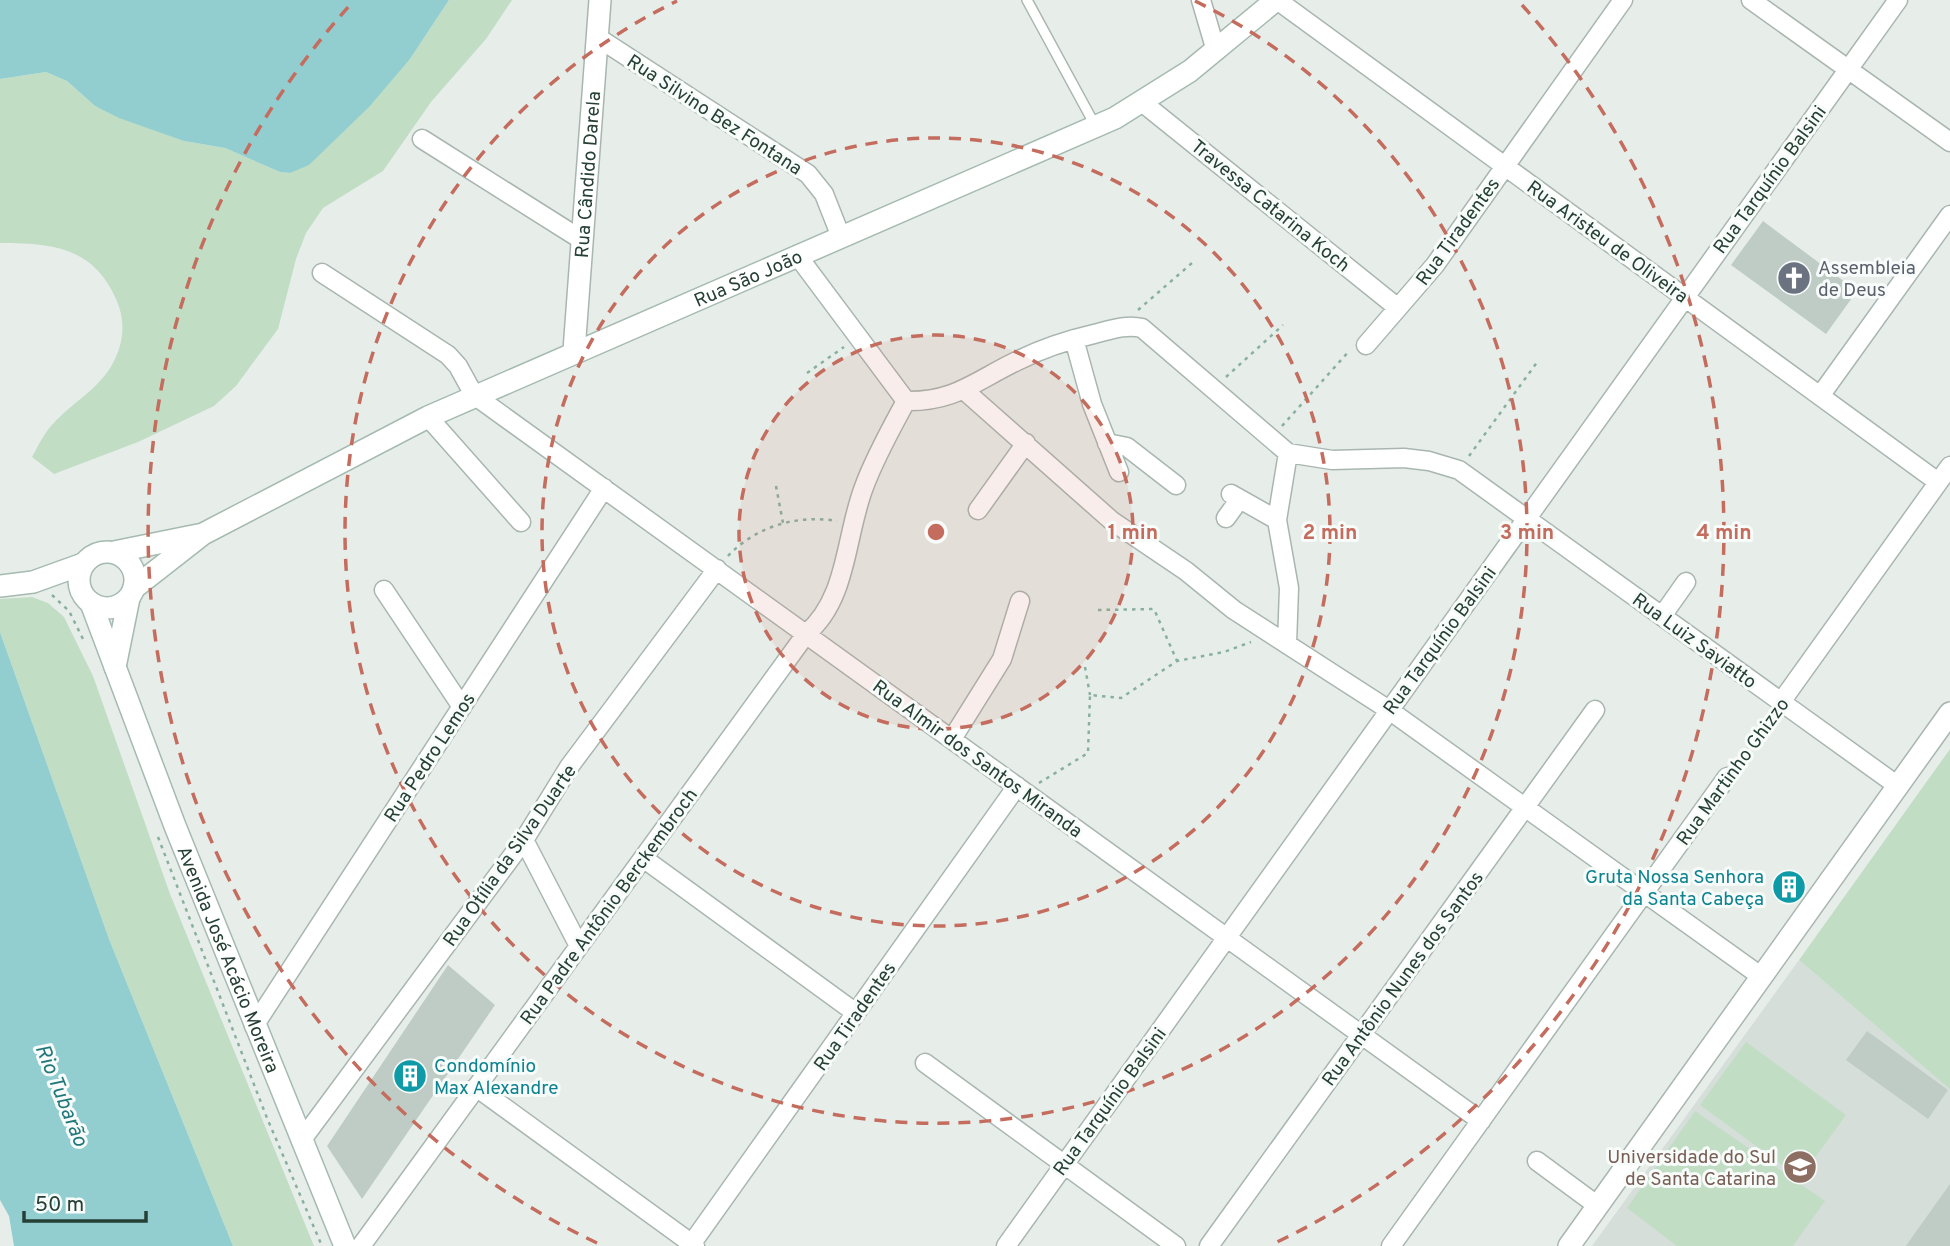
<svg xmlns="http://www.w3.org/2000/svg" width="1950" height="1246" viewBox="0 0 1950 1246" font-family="Overpass,sans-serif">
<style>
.built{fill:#d5ded9}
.green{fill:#c1dec5}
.water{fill:#92ced0}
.building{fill:#bfccc5}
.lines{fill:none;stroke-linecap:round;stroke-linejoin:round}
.service-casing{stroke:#a9b6b0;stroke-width:12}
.minor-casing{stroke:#a9b6b0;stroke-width:21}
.tertiary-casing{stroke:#a9b6b0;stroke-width:24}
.secondary-casing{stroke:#a5bab0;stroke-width:24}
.path{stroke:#89b09f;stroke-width:2.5;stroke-dasharray:3.5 5;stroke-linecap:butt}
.service{stroke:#fff;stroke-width:9}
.minor{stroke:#fff;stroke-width:18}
.tertiary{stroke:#fff;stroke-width:21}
.secondary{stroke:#fff;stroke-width:21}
.ring{fill:none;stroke:#c46c5e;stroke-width:3.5;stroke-dasharray:12 9}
.labels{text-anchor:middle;stroke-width:6;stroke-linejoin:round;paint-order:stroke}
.street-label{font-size:19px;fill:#264036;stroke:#f7fbf9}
.worship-label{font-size:19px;fill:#5b616d;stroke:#f7fbf9;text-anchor:start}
.culture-label{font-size:19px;fill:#0d838f;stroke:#f7fbf9;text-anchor:end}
.education-label{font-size:19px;fill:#785e54;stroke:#f7fbf9;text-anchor:end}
.water-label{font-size:21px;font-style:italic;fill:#22777a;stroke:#f7fbf9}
.centre{fill:#c46c5e;stroke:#f7fbf9;stroke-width:3.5}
.ring-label{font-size:21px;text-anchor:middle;font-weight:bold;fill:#c46c5e;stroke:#f7fbf9;stroke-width:6;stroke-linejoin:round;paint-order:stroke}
</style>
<rect width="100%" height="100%" fill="#e7eeea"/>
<path class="built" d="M1799 960 1950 1088V1246H1592Z"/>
<path class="green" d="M449 0H512L486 39 431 102 383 171 323 208 306 233 296 259 278 329 236 386 214 406 138 442 54 474 32 457C36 450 40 441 45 434 63 407 95 394 112 365 124 343 126 321 116 299 93 247 52 243 0 243V79L46 72 67 81 95 106 184 141 225 148 280 172 290 173 410 59Z
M32 597 48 603 64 617 93 676 170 894 314 1246H233L109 939 0 632V599Z
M1950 749V1089L1799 960Z
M1746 1042 1846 1115 1800 1178 1700 1105Z
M1695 1111 1825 1201 1793 1246H1677L1627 1208Z"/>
<path class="water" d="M0 0H449L410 59 369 107 309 165 290 173 280 172 225 148 184 141 119 118 95 106 67 81 46 72 0 79Z
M0 632 109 939 233 1246H14L9 1216 0 1200Z"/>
<path class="building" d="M1763 221 1857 291 1826 334 1731 265Z
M448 965 495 1005 362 1199 327 1146Z
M1867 1031 1948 1090 1928 1119 1846 1060Z
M1950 1184V1246H1906L1915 1233Z"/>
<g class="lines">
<g class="service-casing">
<path id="service" d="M1027 0 1096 127"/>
</g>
<g class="minor-casing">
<path id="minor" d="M1201 0 1216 51
M1277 0 1938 482
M1751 0 1950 142
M597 37 808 174 824 194 841 237
M1143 103 1398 308
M422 139 582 240
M797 255 906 401
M322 273 448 355 458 366 474 395 1481 1121
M1074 339 1092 404 1119 472
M1366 345 1435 265 1623 0
M965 391 1112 521 1186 571 1234 610 1389 710 1762 977
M1820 396 1950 215
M428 417 521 522
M1107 443 1127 447 1176 485
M1231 494 1277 520
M978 510 1026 443
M1226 518 1239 500
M384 590 462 707
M1662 616 1686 582
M1287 644 1289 588 1277 520 1288 453
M1781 702 1950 466
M952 739 1002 659 1020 601
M524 840 579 946
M643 858 856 1013
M254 1026 604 488
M925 1063 1176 1246
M476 1087 695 1246
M301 1141 524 840 569 767 717 569
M1537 1161 1598 1206
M361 1246 806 634C848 599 845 536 864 487 875 457 891 429 906 401 955 402 975 381 1017 361 1041 349 1068 340 1094 334 1110 330 1126 324 1142 328L1288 453 1332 460 1404 458 1429 461 1459 470 1898 786
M690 1246 1017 786
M1006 1246 1898 0
M1209 1246 1595 710
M1391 1246 1727 777"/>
</g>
<g class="tertiary-casing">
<g id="tertiary">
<path id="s1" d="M574 351 600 0"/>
<path d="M1569 1246 1950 713"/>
</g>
</g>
<g class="secondary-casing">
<g id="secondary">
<circle cx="107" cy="580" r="28"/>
<path d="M114 552 198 535"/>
<path d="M0 586 33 582 83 564"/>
<path id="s2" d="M134 588 203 534 428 417 1115 118 1190 71 1276 0"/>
<path id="s3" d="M91 603 175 826 345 1246"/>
<path d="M115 667 129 598"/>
</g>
</g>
<path class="path" d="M1138 310 1192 263
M807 373 844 347
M1226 377 1283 325
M1282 426 1350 350
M1469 456 1538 361
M776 486 783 523
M728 556C755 527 797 514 837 521
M52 595 69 611 84 641
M1098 610 1154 609 1177 661
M1085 667 1090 695
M1736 765 1771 716
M1039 783 1088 753 1090 695 1121 698 1177 661 1224 652 1251 642
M158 837 267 1118 322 1246"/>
<use href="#service" class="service"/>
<use href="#minor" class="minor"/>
<use href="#tertiary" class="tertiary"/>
<use href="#secondary" class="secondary"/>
</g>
<circle cx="936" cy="532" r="197" fill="#c46c5e" fill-opacity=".12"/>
<g class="ring">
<circle cx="936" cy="532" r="197"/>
<circle cx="936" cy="532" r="394"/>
<path d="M1195 1A591 591 0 1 1 677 1"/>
<path d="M597 1243A788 788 0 0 1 350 5M1522 5A788 788 0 0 1 1275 1243"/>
</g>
<defs>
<g id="church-disc" transform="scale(1.75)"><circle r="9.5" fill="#6b7280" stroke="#f7fbf9"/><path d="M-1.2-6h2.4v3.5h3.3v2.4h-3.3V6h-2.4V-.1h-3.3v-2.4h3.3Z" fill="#fff"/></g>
<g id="building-disc" transform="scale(1.75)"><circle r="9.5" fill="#0f9aa8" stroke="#f7fbf9"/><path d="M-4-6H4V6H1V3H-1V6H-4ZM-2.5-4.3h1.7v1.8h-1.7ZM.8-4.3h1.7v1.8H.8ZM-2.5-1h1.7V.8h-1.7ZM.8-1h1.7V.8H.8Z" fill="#fff"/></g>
<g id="university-disc" transform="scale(1.75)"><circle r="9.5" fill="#8d6e63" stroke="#f7fbf9"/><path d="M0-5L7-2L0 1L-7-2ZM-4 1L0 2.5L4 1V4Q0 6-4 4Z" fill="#fff"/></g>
</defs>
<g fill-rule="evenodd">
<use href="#church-disc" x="1794" y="278"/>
<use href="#building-disc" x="1789" y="887"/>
<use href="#building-disc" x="410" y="1076"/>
<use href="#university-disc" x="1800" y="1167"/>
</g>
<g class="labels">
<g class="street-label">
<text transform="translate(715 114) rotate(33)" y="7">Rua Silvino Bez Fontana</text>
<text dy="7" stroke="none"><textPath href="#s1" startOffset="177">Rua Cândido Darela</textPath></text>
<text transform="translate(1769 179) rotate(-54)" y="7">Rua Tarquínio Balsini</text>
<text transform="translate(1271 205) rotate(39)" y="7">Travessa Catarina Koch</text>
<text transform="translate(1457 231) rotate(-54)" y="7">Rua Tiradentes</text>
<text transform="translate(1608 241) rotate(36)" y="7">Rua Aristeu de Oliveira</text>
<text dy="7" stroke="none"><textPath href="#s2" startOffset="690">Rua São João</textPath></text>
<text transform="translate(1439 640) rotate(-54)" y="7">Rua Tarquínio Balsini</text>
<text transform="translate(1695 640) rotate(36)" y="7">Rua Luiz Saviatto</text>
<text transform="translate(429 757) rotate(-57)" y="7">Rua Pedro Lemos</text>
<text transform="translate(978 758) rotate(36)" y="7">Rua Almir dos Santos Miranda</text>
<text transform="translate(1732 771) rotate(-54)" y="7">Rua Martinho Ghizzo</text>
<text transform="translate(509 855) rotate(-55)" y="7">Rua Otília da Silva Duarte</text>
<text transform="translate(608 906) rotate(-54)" y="7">Rua Padre Antônio Berckembroch</text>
<text dy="7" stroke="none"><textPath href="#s3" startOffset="382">Avenida José Acácio Moreira</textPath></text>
<text transform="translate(1402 978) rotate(-54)" y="7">Rua Antônio Nunes dos Santos</text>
<text transform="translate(854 1016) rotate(-55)" y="7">Rua Tiradentes</text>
<text transform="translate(1109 1101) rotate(-54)" y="7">Rua Tarquínio Balsini</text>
</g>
<g class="worship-label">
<text x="1818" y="274">Assembleia<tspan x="1818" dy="22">de Deus</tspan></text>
</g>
<g class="culture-label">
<text x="1764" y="883">Gruta Nossa Senhora<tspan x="1764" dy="22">da Santa Cabeça</tspan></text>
<text x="434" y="1072" text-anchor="start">Condomínio<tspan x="434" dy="22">Max Alexandre</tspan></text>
</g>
<g class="education-label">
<text x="1776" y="1163">Universidade do Sul<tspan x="1776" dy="22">de Santa Catarina</tspan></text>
</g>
<g class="water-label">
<text transform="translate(62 1095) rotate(68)" y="7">Rio Tubarão</text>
</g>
</g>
<circle cx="936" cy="532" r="10" class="centre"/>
<g class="ring-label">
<text x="1133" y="539">1 min</text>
<text x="1330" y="539">2 min</text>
<text x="1527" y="539">3 min</text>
<text x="1724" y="539">4 min</text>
</g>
<path d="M24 1211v10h122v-10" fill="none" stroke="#264036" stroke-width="3.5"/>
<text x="35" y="1211" font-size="21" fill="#264036" stroke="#f7fbf9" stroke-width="5" paint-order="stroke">50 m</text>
</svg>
